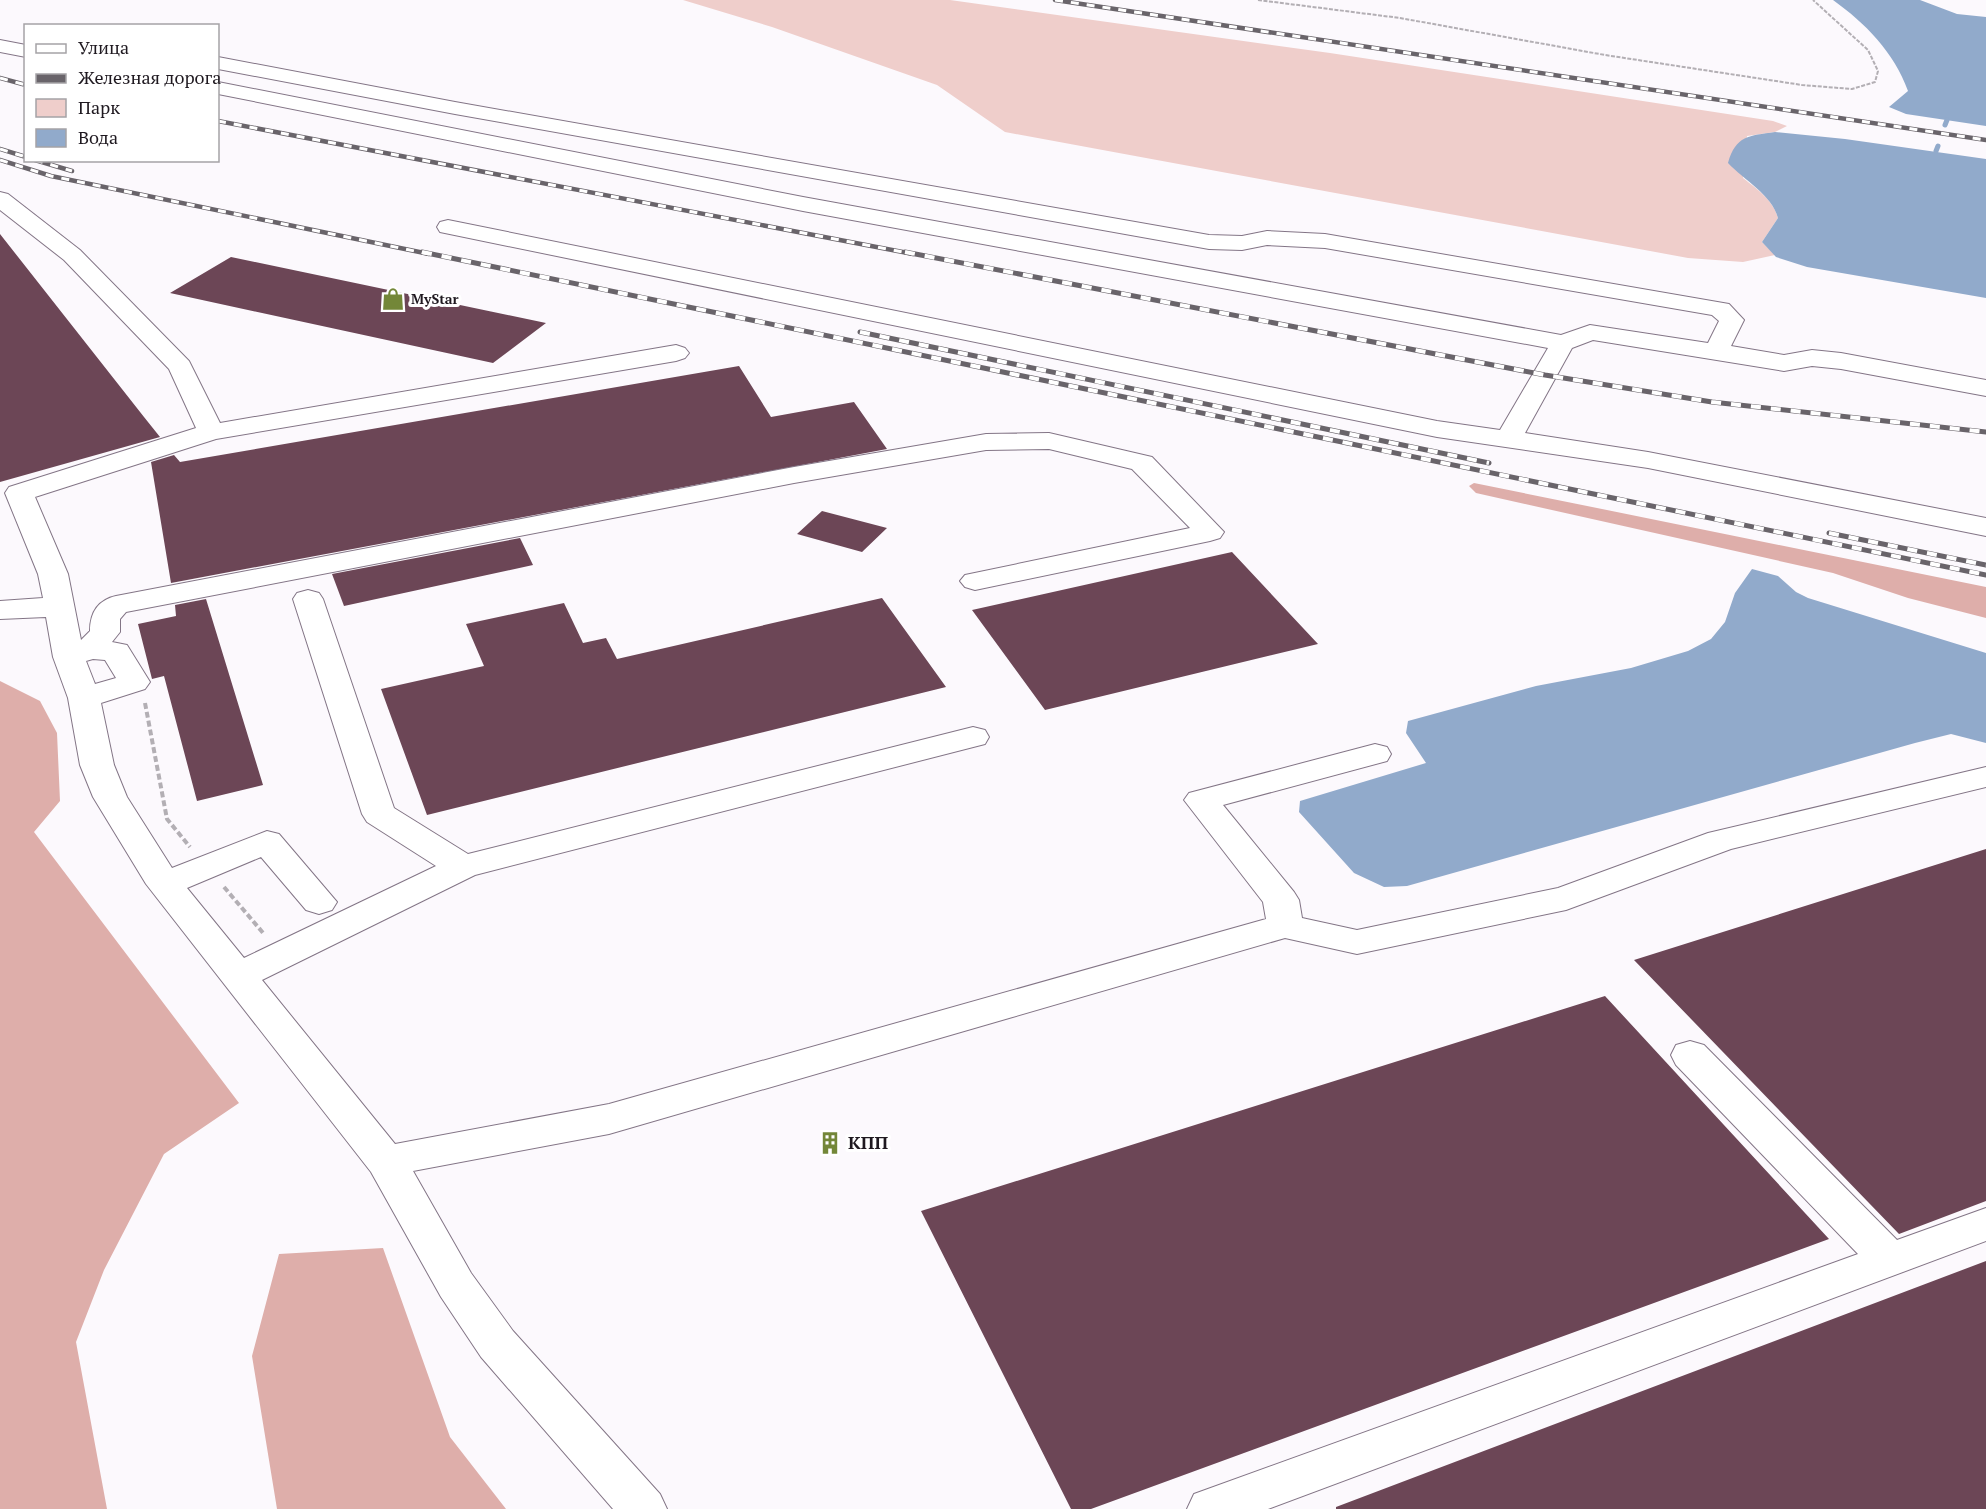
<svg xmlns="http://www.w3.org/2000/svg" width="1986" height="1509" viewBox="0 0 1986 1509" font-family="'PT Serif',serif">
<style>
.green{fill:#efcecb}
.forest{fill:#deaeaa}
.water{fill:#91aacb}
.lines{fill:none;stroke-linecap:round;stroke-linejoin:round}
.stream{stroke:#91aacb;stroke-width:5}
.building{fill:#6c4656}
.minor-casing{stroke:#837586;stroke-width:2}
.path-far1{stroke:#b3afb4;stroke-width:2;stroke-dasharray:4 1.5;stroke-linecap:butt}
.path{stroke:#b3afb4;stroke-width:4;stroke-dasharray:6 3;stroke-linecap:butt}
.minor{fill:#fff;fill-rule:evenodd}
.rail-far1-casing{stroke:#69646a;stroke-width:4.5}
.rail-casing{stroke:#69646a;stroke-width:5}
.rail-far1{stroke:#fff;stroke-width:3;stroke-dasharray:8;stroke-linecap:butt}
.rail{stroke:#fff;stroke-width:4;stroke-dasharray:10;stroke-linecap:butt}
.labels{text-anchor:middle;stroke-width:6;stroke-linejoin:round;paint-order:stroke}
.far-poi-label{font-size:14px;font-weight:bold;fill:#1f1920;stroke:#fff;text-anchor:start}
.near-poi-label{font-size:18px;font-weight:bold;fill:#1f1920;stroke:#fff;text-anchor:start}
</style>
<rect width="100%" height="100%" fill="#fcf9fd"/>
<path class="green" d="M683 0H950L1330 53 1773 121 1787 126 1775 132 1747 136 1743 178C1757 189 1773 200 1778 218L1762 242 1775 255 1743 262 1688 258 1005 132 937 85 772 27Z"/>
<path class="forest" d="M1474 483 1986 587V618L1908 598 1833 573 1476 493 1469 486Z
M0 681 40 701 57 733 60 801 34 832 239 1103 164 1154 104 1270 76 1342 107 1509H0Z
M383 1248 450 1437 506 1509H277L252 1356 279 1254Z"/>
<path class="water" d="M1833 0H1920L1957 14 1986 17V126L1906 114 1889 107 1908 91C1894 52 1865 23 1833 0Z
M1775 132 1845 139 1986 159V298L1807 267 1776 257 1762 242 1778 218C1772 195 1744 180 1728 163 1736 135 1749 136 1775 132Z
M1752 569 1778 576 1796 592 1808 598 1986 653V743L1951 734 1915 743 1407 886 1384 887 1354 873 1299 812 1300 801 1426 763 1406 733 1408 721 1536 686 1631 668 1688 651 1711 639 1725 622 1735 593Z"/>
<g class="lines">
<path class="stream" d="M1945 125 1947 120
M1936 151 1938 146"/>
</g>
<path class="building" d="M0 234 144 417 160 437 0 482Z
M231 257 546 323 493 363 170 293Z
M739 366 771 417 854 402 887 449 171 583 151 462 174 455 180 462Z
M822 511 887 528 862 552 797 534Z
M520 538 533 565 344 606 332 574Z
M1232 552 1318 644 1045 710 972 610Z
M882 598 946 687 427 815 381 689 484 666 466 624 564 603 583 643 606 638 617 659Z
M206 599 263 785 197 801 164 676 152 679 138 624 176 616 175 605Z
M1986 849V1201L1899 1234 1634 960Z
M1605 996 1829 1239 1091 1509H1071L921 1211Z
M1986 1261V1509H1336V1507Z"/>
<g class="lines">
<g class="minor-casing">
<path id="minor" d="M0 40 26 45V57L0 52Z
M218 57 455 102 1209 235 1242 236 1267 231 1325 234 1729 304 1744 320 1731 346 1784 355 1812 350 1841 353 1986 380V396L1841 369 1812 366 1784 371 1593 340 1572 348 1525 433 1648 452 1986 518V536L1648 468 1437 437 440 232 437 227 440 222 448 220 1437 421 1500 430 1548 348 803 211 218 94V82L803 197 1561 335 1590 325 1708 343 1719 321 1712 315 1325 248 1267 245 1242 250 1209 249 455 114 218 69Z
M0 192 8 194 80 250 189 361 220 423 676 345 685 348 689 353 685 358 676 361 216 439 35 497 68 574 81 640 90 631C90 613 98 600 116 596L794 467 986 434 1049 433 1152 457 1224 532 1220 538 1210 541 975 590 965 587 960 581 965 575 1190 528 1132 469 1049 449 986 450 794 483 126 612 120 619V632L112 642 127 645 150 682 145 689 101 703 114 765 127 797 172 868 267 831 279 834 337 902 332 910 319 914 306 910 261 857 187 888 244 958 436 866 367 822 362 814 293 599 297 593 308 590 319 593 323 599 394 808 468 854 973 727 985 730 989 737 985 744 475 875 262 980 395 1144 609 1104 1266 919 1263 902 1184 800 1189 793 1375 744 1387 747 1391 754 1387 761 1223 805 1294 892 1299 900 1302 918 1357 930 1558 888 1708 833 1986 767V787L1731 849 1566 910 1357 954 1285 938 609 1134 413 1171 471 1273 513 1331 660 1494 667 1509H613L481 1357 441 1297 371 1172 146 884 93 797 80 765 68 698 53 657 46 617 0 619V601L43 598 38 574 5 493 9 487 196 428 169 369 64 260 0 210ZM93 659 105 660 116 678 95 684 86 661Z
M1690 1041 1704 1045 1897 1240 1986 1208V1241L1268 1509H1187L1194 1494 1858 1254 1676 1065 1671 1055 1676 1045Z"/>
</g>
<path class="path-far1" d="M1258 0 1400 18 1605 55 1802 85 1852 89 1875 82 1878 71 1868 50 1813 0"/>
<path class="path" d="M145 703 167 819 190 847
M224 887 264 934"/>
<use href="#minor" class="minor"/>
<g class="rail-far1-casing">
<path id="rail-far1" d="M1055 0 1986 140
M0 78 26 85
M218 121 913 254
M0 149 26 157
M0 160 51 176 429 254
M35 160 72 171"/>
</g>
<g class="rail-casing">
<path id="rail" d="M422 252 1986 575
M905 252 1545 375 1712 402 1986 432
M860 332 1489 463
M1829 533 1986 565"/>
</g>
<use href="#rail-far1" class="rail-far1"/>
<use href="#rail" class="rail"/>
</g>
<defs>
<g id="shop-bare" transform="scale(1.8)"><path d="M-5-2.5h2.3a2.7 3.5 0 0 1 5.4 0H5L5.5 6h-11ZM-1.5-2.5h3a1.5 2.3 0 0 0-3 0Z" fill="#738738" stroke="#fff" stroke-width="2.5" paint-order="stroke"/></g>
<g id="building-bare" transform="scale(1.8)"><path d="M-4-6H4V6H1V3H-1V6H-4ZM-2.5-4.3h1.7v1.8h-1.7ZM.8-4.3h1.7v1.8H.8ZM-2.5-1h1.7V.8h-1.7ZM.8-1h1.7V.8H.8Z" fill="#738738" stroke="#fff" stroke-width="2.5" paint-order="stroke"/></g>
</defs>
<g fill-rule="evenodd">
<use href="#shop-bare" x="393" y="299"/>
<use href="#building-bare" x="830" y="1143"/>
</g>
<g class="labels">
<g class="far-poi-label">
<text x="411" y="304">MyStar</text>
</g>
<g class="near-poi-label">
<text x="848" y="1149">КПП</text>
</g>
</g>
<rect x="24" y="24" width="195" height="138" fill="#ffffff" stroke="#a5a3a6" stroke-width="1.5"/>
<rect x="36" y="44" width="30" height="9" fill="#ffffff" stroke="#a5a3a6" stroke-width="1.5"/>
<text x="78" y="54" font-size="18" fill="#1f1920">Улица</text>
<rect x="36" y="74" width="30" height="9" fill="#69646a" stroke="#a5a3a6" stroke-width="1.5"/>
<text x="78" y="84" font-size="18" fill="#1f1920">Железная дорога</text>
<rect x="36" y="99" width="30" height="18" fill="#efcecb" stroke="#a5a3a6" stroke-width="1.5"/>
<text x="78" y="114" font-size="18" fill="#1f1920">Парк</text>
<rect x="36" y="129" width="30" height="18" fill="#91aacb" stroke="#a5a3a6" stroke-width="1.5"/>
<text x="78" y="144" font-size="18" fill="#1f1920">Вода</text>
</svg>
